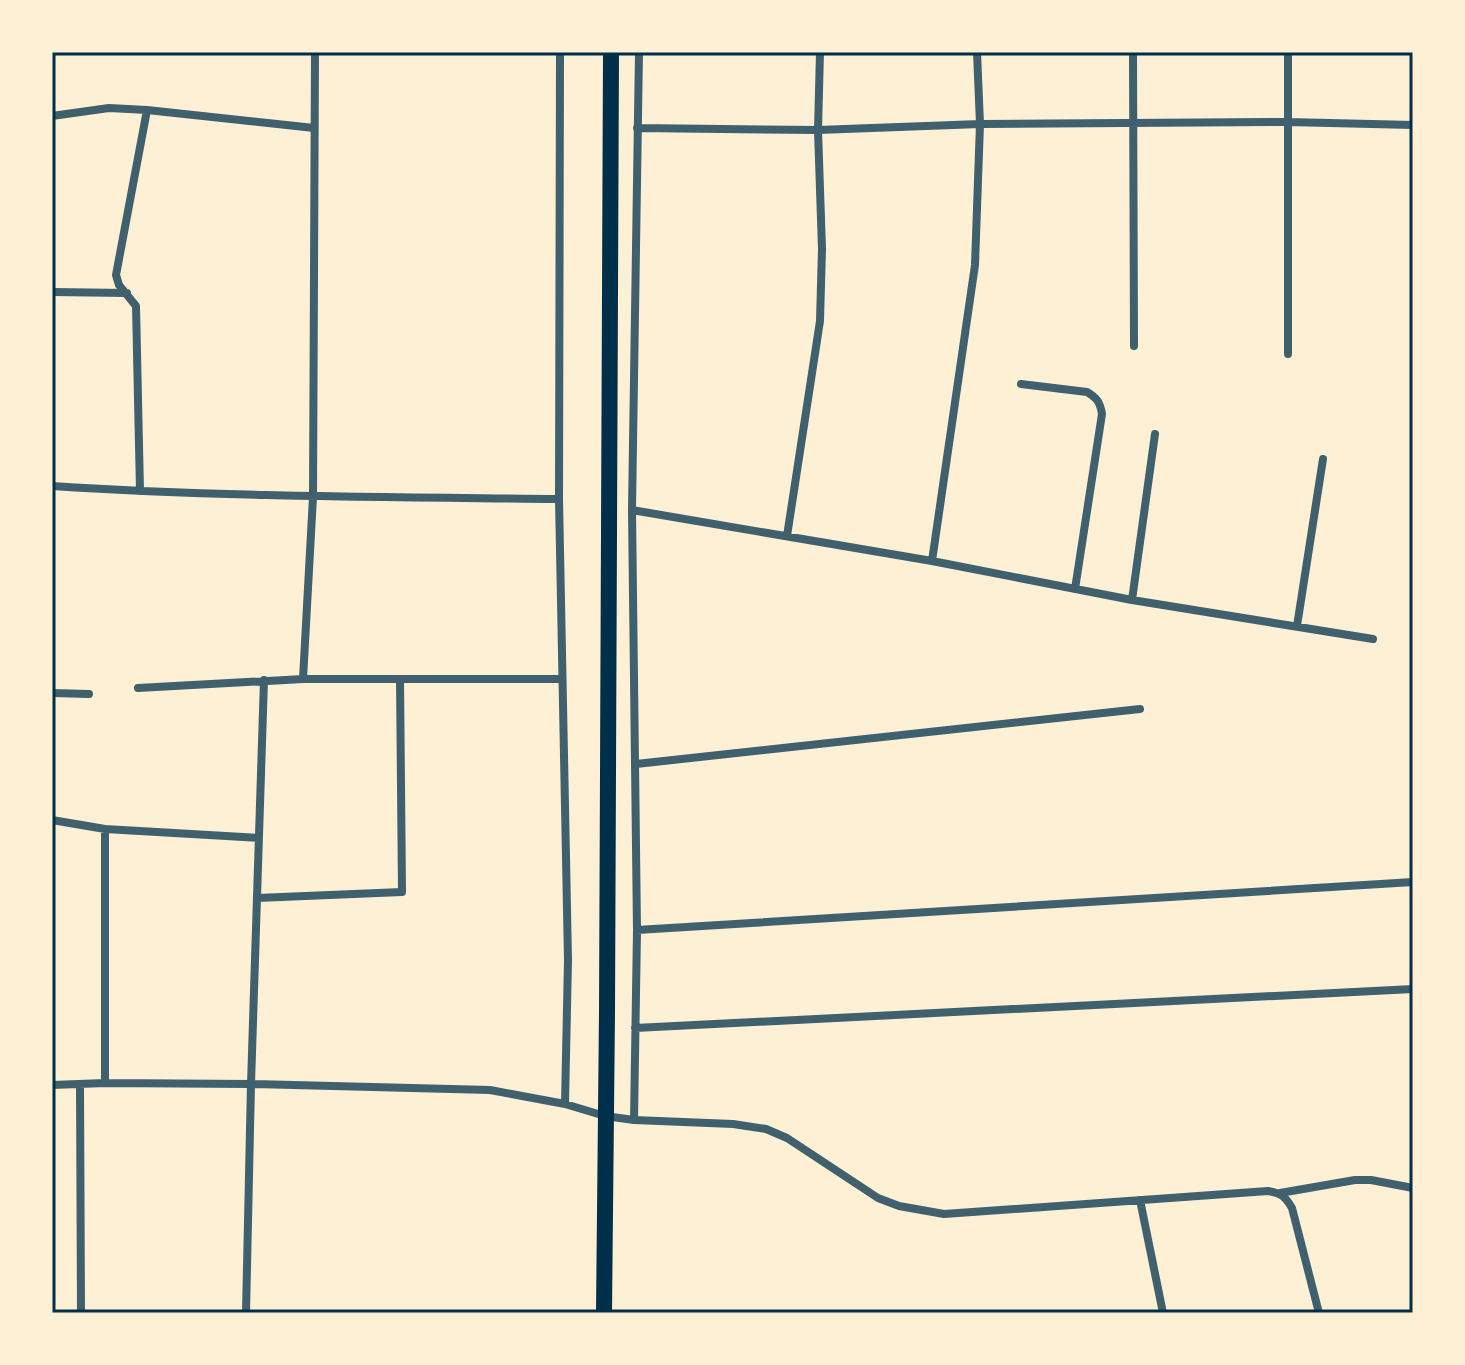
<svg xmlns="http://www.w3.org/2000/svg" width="1465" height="1365" viewBox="0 0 1465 1365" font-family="Cabin,sans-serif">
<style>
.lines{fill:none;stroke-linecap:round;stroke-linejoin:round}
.minor{stroke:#3f606c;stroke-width:8}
.secondary{stroke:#003049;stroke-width:16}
.neatline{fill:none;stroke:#003049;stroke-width:3}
</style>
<rect width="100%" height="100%" fill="#fdf0d5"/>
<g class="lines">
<path class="minor" d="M560 52 559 499 568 960 565 1104
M1133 52 1134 346
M52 116 109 108 147 110 314 128
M637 128 818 130 980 124 1288 122 1413 125
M52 292 127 293
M1288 354V52
M1021 384 1087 392C1097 398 1100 402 1102 414L1075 589
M52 486C221 497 390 497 559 499
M140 491 136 306 119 285 116 275 147 110
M632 510 932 561 1132 600 1373 639
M787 536 820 321 822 249 818 130 820 52
M932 561 975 265 980 124 977 52
M1132 600 1155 434
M1297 626 1323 459
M303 679 313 497 315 52
M138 688 303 679H562
M52 693 89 694
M636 764 1140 709
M52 820 105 829 259 838
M105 829V1083
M257 898 402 892 400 679
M637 930 1413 882
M635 1028 1413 989
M80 1084 81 1313
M52 1085 105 1083 251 1084 490 1090 565 1104 605 1116 634 1120 733 1124 766 1129 787 1138 878 1198 899 1206 944 1214 1268 1191C1281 1193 1285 1196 1292 1208L1319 1313
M634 1120 637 930 632 510 639 52
M1280 1193 1355 1180H1371L1413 1188
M1140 1200 1163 1313
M246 1313 251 1084 264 680"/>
<path class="secondary" d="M604 1313 607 1012 611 52"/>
</g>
<rect width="1465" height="1365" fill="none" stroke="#fdf0d5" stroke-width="108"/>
<rect x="54" y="54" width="1357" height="1257" class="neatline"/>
</svg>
